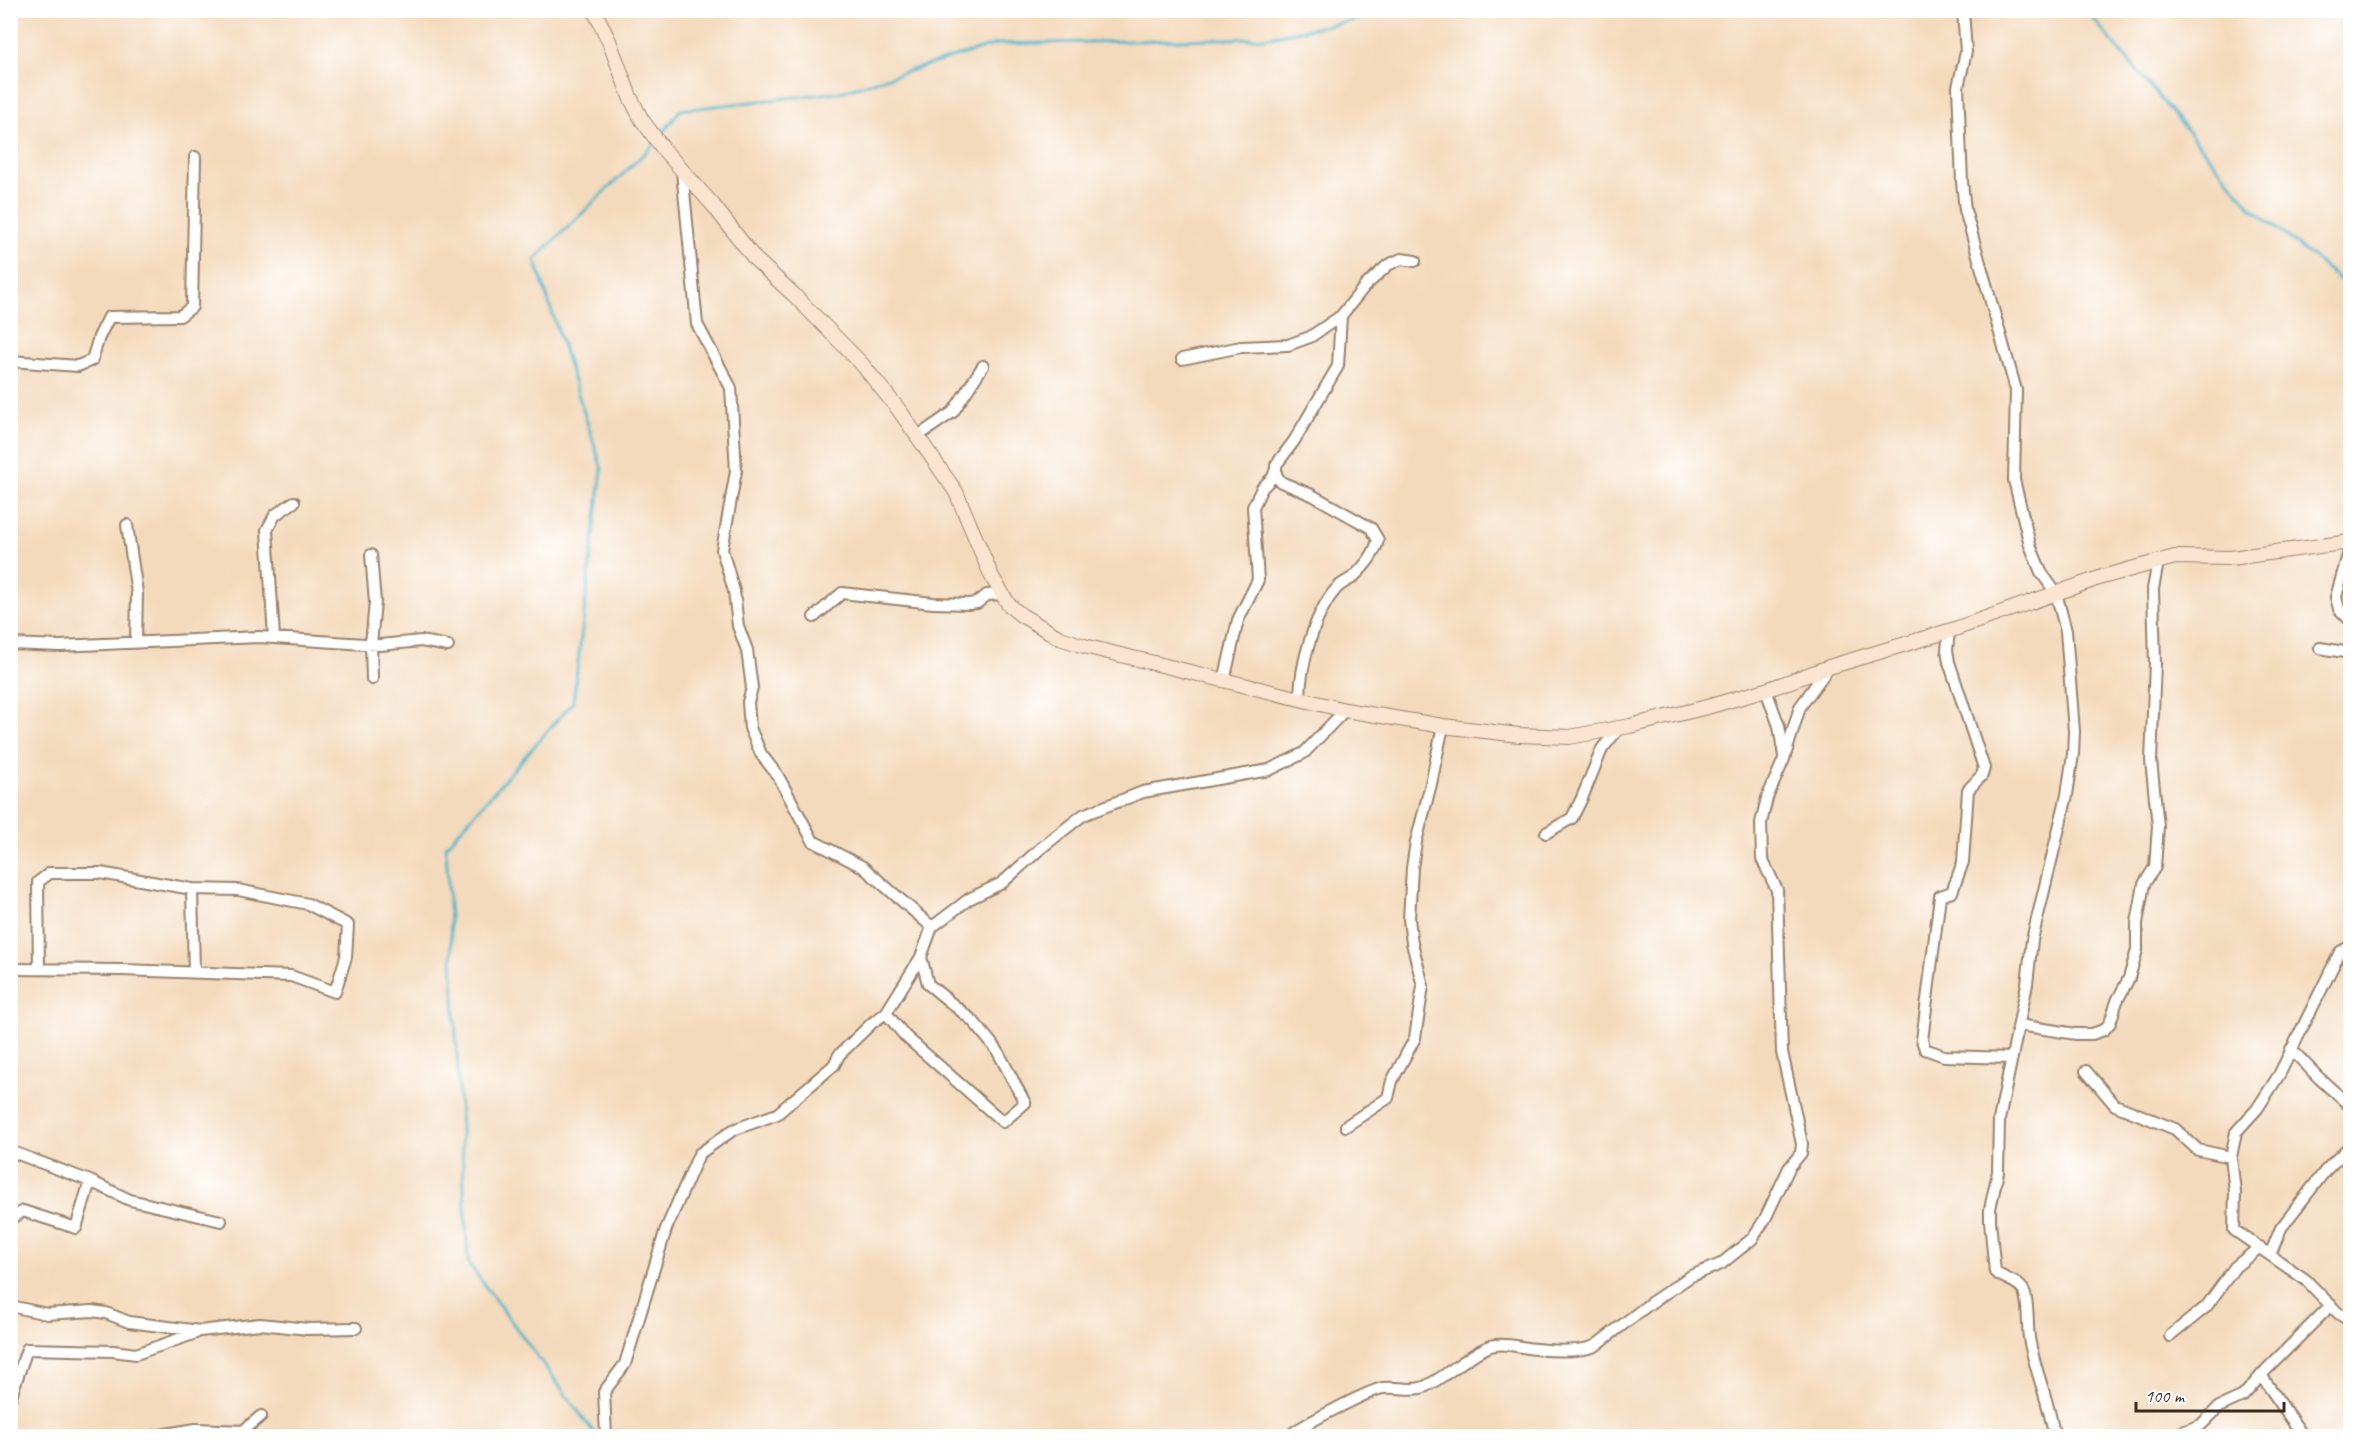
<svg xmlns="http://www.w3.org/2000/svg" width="2361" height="1447" viewBox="0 0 2361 1447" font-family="Caveat,sans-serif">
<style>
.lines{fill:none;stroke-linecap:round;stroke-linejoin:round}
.stream{stroke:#4bb4c9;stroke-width:3}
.street-casing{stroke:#98826d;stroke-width:14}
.secondary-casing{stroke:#98826d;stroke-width:16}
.street{stroke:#fff;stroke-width:10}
.secondary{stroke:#fce5d0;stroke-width:14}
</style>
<rect width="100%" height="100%" fill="#fff"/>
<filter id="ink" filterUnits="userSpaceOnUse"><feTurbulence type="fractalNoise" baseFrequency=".0167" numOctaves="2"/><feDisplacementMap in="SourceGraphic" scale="12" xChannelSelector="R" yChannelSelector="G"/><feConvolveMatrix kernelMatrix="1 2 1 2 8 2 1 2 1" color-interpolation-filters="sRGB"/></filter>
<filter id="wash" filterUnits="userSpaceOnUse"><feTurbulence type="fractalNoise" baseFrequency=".008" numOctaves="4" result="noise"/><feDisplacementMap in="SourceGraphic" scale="24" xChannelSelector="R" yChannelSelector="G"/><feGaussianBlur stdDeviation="1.35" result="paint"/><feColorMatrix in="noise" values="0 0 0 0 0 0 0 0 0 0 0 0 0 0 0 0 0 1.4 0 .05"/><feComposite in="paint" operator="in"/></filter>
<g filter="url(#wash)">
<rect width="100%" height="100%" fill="#f4dabc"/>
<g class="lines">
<path class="stream" d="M2086 10 2252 208 2350 288
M660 137 680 110 840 92 997 44 1264 38 1404 10
M595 1436V1434L468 1263 446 846 573 702 602 469 535 259 654 144"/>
</g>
</g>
<g filter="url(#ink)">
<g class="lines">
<g class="street-casing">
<path id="street" d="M1963 10 1966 52 1958 87 1962 182 1965 210 2016 390 2014 480 2030 545 2041 572 2056 593 2066 631 2074 731 2073 754 2067 795 2032 940 2027 984 1999 1120 1998 1172 1990 1209V1221L1995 1272C2003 1279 2020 1281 2024 1292 2029 1303 2027 1325 2029 1338 2035 1372 2050 1403 2054 1436
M682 171 697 324 731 388 736 471 722 550 734 591 738 626 747 650 752 688 748 702 750 728 761 754 778 776 813 841 863 867 932 927
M1182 359 1241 347 1288 345 1310 337 1341 316
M10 361 78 366 92 360 99 337 109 317 180 316 192 307 195 157
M918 436 953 412 983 366
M127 525 137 593 136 642
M371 555 375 602 371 644 372 679
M814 617 842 593 933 603 969 604 977 603 987 595 1002 594
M2349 619 2339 609 2336 597 2350 548
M1949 631 1947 650 1949 662 1984 768 1982 775 1968 790 1963 862 1952 892 1940 896 1922 1040 1925 1049 1944 1056 2012 1058
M274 637 267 530 275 515 294 502
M10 644 60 646 259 637 380 645 421 641 448 646
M2320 648 2350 653
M1224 681 1238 620 1258 580 1253 507 1262 488 1273 477 1276 469
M1766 690 1779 726 1784 756
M1300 699C1300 666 1314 614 1336 589 1340 584 1347 581 1352 578 1363 568 1375 554 1378 540L1371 528 1312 495 1281 482 1276 475V465L1294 441 1338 366 1341 316 1365 286 1388 265 1401 259 1415 261
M1546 833 1572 818 1582 798 1602 749 1619 728
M2350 950 2347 948 2340 952 2279 1075 2257 1109 2236 1132 2231 1157 2235 1192 2234 1230 2306 1280 2338 1313 2350 1321
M10 969 122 970 291 976 335 992 346 957 348 925 308 904 238 890 192 889 194 972
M39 969 38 882 50 873H100L192 889
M886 1013 905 1036 1003 1122 1025 1103 997 1050 973 1021 928 984 921 957
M2019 1025 2076 1034H2092L2104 1030 2110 1023 2117 1001 2129 978 2137 950V923L2144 884 2155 867 2158 826 2151 761 2155 663 2153 589 2158 562
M2291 1049 2318 1077 2350 1106
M2086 1071 2115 1105 2175 1129 2198 1150 2231 1157
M1346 1126 1388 1098 1392 1081 1415 1038 1423 986 1412 943 1409 919 1412 868 1416 842 1431 784 1443 726
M10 1151 90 1181 76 1228 23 1211 10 1220
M90 1181 130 1200 221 1221
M2270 1255 2281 1228 2325 1171 2350 1146
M10 1306 47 1314 92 1311 106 1313 129 1322 200 1331 260 1324 308 1329 356 1328
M2170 1336 2206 1307 2235 1267 2260 1247
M2261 1375 2303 1436
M10 1399 27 1349 113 1351 136 1354 196 1333
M154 1436 196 1429 243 1431 261 1416
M606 1436 604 1392 625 1364 666 1229 699 1154 733 1130 777 1114 834 1065 839 1055 872 1023 886 1013 921 957 932 927 969 899 1002 883 1041 848 1083 815 1143 792 1269 770 1304 753 1345 710
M1289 1436C1298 1427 1370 1390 1383 1388 1397 1386 1410 1392 1424 1387 1445 1378 1476 1348 1495 1345 1509 1343 1522 1348 1536 1349 1554 1351 1579 1352 1595 1346L1652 1302 1691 1276 1721 1264 1752 1239 1765 1219 1789 1168 1801 1153 1802 1144 1782 1052 1777 890 1762 859 1761 823 1767 798 1784 759 1800 707 1829 667
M2172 1436 2201 1425 2219 1407 2243 1396 2266 1370 2331 1305"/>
</g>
<g class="secondary-casing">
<path id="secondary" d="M594 10 609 41 630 97 642 120 664 150 713 205 755 259 794 295 861 363 899 410 956 492 992 577 1009 605 1021 615 1060 638 1084 646 1345 710 1443 726 1519 735 1569 737 1630 726 1707 707 1766 690 1829 667 1949 631 2102 577 2175 557 2231 558 2350 542"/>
</g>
<use href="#street" class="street"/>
<use href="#secondary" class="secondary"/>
</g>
</g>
<rect width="2361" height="1447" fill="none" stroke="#fff" stroke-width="36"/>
<path d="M2136 1402v9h148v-9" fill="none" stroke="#3b2a1e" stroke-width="3"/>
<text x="2145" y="1402" font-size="18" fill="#3b2a1e" stroke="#ffffff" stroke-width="4.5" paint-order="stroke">100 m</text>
</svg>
